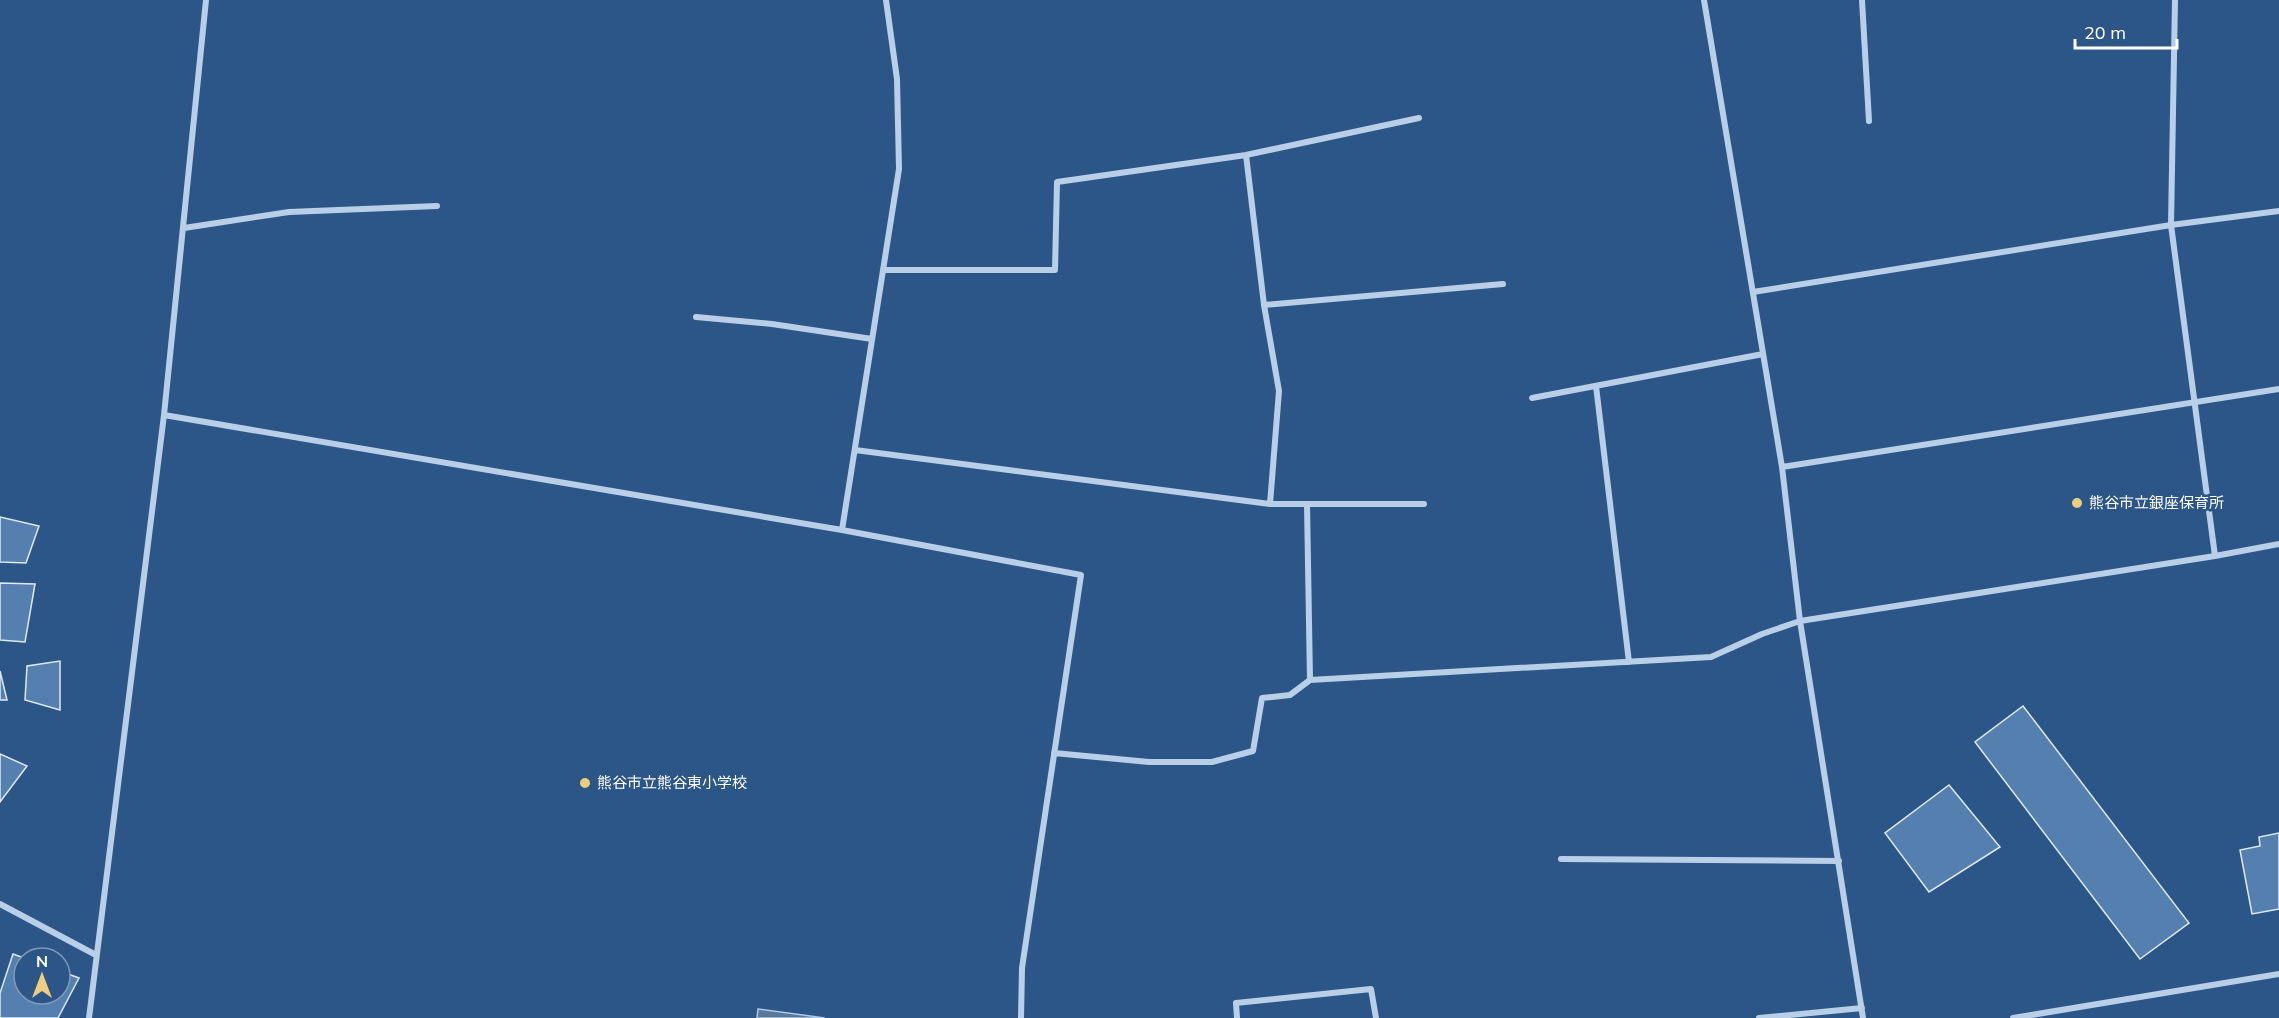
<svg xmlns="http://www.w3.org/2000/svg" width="2279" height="1018" viewBox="0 0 2279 1018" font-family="Mulish,'Noto Sans JP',sans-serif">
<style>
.water{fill:#5b779a;stroke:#aecae8;stroke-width:1.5}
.building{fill:#547faf;stroke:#dce9f7;stroke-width:1.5}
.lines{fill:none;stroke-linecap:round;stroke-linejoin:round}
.street{stroke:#b9cfe8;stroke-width:6}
.poi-dot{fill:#eecd81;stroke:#2c5688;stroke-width:2}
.labels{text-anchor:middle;stroke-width:5;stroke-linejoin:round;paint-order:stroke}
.poi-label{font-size:15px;fill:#fff;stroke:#2c5688;text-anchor:start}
</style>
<rect width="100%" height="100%" fill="#2c5688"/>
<path class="water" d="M758 1009 825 1018H757Z"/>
<path class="building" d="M0 517 39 526 26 563 0 562Z
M0 583 35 584 25 642 0 640Z
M60 661V710L25 700 27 666Z
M0 671 7 700H0Z
M2023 706 2189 923 2140 959 1975 742Z
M0 754 27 766 0 802Z
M1949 785 2000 847 1929 892 1885 833Z
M2279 833V909L2252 914 2240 850 2260 846 2259 837Z
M13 954 24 958V994H60V971L79 978 58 1018H0V993Z"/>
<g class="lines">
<path class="street" d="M1704 0 1782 467 1800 621 1863 1018
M1862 0 1869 121
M2175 0 2171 225 2215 556 2279 544
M1246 155 1264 305
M184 228 289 212 437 206
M883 270H1055L1057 182 1246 155 1419 118
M1753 292 2171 225 2279 211
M696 317 772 324 872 339
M1596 386 1629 662
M1532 398 1763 354
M164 415 842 530 1081 575 1022 968 1021 1018
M855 450 1270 504H1424
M1782 467 2279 389
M1270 504 1279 391 1264 305 1503 284
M1307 504 1310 680 1711 657 1762 634 1800 621 2215 556
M842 530 899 169 897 79 886 0
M1054 753 1149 762H1212L1253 751 1262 698 1290 695 1310 680
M1561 859 1839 861
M0 904 96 955
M89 1018 164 415 206 0
M1237 1018 1236 1003 1371 989 1376 1018
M1759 1018 1862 1008
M2013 1018 2279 974"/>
</g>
<g class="poi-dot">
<circle cx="2077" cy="503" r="6"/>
<circle cx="585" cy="783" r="6"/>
</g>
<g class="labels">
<g class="poi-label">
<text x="2089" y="508">熊谷市立銀座保育所</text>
<text x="597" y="788">熊谷市立熊谷東小学校</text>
</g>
</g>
<g transform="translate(42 976)"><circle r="28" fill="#2c5688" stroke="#809ab8" stroke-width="1.5"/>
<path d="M0-4.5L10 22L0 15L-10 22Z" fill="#eecd81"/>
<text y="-9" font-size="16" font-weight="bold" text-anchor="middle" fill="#ffffff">N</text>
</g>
<path d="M2075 39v9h102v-9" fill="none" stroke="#ffffff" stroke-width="3"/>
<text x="2084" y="39" font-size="18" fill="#ffffff" stroke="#2c5688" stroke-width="4.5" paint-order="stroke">20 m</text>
</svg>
